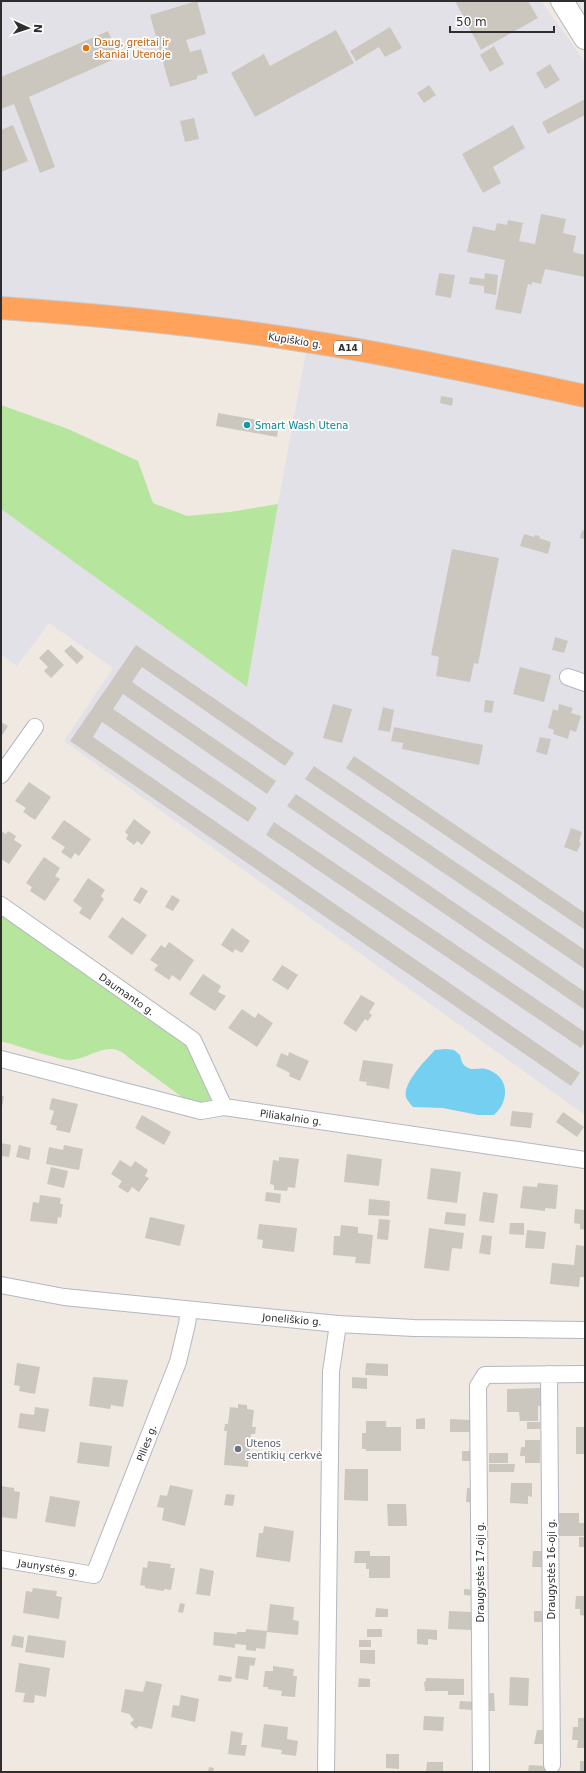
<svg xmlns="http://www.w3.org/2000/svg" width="586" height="1773" viewBox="0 0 586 1773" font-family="'DejaVu Sans',sans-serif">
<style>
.industrial{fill:#e3e1e8}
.green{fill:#b6e59e}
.water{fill:#75cff0}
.building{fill:#cbc7bf}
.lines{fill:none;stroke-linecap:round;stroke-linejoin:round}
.street-casing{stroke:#b4b7c1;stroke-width:18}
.secondary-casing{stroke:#b4b7c1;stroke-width:24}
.highway-casing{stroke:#c9c9c9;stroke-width:24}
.street{stroke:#fff;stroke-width:16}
.secondary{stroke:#fff;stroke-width:22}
.highway{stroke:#ffa35c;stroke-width:22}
.food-dot{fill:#e8710a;stroke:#fff;stroke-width:1.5}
.culture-dot{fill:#0f9aa8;stroke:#fff;stroke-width:1.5}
.worship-dot{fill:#6b7280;stroke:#fff;stroke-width:1.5}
.labels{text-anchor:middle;stroke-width:3.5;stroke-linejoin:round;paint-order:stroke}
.shield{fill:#fff;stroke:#6d6d6d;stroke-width:1}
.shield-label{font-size:9px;font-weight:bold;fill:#2e2e2e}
.food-label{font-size:10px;fill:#c56008;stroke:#fff;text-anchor:start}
.street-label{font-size:10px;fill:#2e2e2e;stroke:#fff}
.culture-label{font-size:10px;fill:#0d838f;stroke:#fff;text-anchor:start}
.worship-label{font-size:10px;fill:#5b616d;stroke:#fff;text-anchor:start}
</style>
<rect width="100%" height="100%" fill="#efe9e1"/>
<path class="industrial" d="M1 1H541L585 62V384L462 358 362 339 251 321 201 314 85 303 1 297Z
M306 352 403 369 585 407V1115L64 741 113 668 49 623 17 666 1 655V509L247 687 278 504Z"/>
<path class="green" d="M1 405 68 429 138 461 153 503 187 516 230 512 278 504 247 687 1 509Z
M1 905 193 1040 224 1107 201 1111 129 1058C110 1038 93 1057 72 1060 64 1062 13 1044 1 1041Z"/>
<path class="water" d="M446 1049 454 1050 460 1055C461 1059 462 1064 465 1066 472 1072 479 1067 486 1069 510 1076 510 1101 494 1115H478L443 1108 413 1107C410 1104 407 1100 406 1097 403 1082 426 1060 435 1050Z"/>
<path class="building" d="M197 1 206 34 186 40 190 52 201 49 208 73 197 76V79L170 87 150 15Z
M455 1H528L538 18 481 50Z
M390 27 402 48 385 57 379 47 356 61 350 51Z
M336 30 354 63 255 117 231 73 264 54 270 66Z
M108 31 119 57 29 97 55 167 40 173 14 104 1 109V77Z
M494 46 504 64 490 72 480 55Z
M550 64 560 80 545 89 536 73Z
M429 85 436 95 424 103 417 93Z
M585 99V115L548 134 542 122Z
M194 118 199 139 185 142 180 121Z
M13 125 28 161 1 172V130Z
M513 125 525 148 493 167 501 183 483 193 462 154Z
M541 214 566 219 563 233 576 236 573 252 585 255V277L545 269 541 284 532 282V285L528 284 521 314 495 309 505 260 467 252 473 226 495 231 497 223 507 225 508 220 523 223 519 241 535 244Z
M439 273 455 275 451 298 435 295Z
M485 273 498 275 496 295 484 293V286L469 284 470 277 484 279Z
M441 396 453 398 452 406 440 403Z
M218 413 279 424 277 437 216 426Z
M582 530 585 531V539L580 538Z
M524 534 534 537 535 535 540 536 539 538 551 542 548 554 520 546Z
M452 549 499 558 478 664 474 663 470 682 436 676 439 657 431 655Z
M555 637 568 641 564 653 552 650Z
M71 645 84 657 77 664 64 651Z
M136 645 294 753 285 766 142 667 132 682 276 781 267 794 123 694 113 709 257 808 248 822 102 722 93 737 580 1073 571 1086 70 741Z
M48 649 64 665 51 678 44 671 48 667 39 658Z
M520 667 551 675 544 702 513 694Z
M485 700 494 701 492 713 484 712Z
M333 704 352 709 342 743 323 738Z
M559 704 573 708 571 713 581 716 576 732 570 730 568 739 553 734 554 730 548 728 553 709 558 711Z
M383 707 394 710 390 732 378 730Z
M1 722 8 726 1 737Z
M394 727 483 745 479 765 402 749 403 743 391 741Z
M540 737 551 739 547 755 536 752Z
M354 756 585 913V930L346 768Z
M314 766 585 950V969L305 779Z
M29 782 51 797 35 820 23 812 26 808 15 801Z
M296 794 585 992V1010L287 806Z
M134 819 151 832 142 845 137 841 134 845 126 839 128 835 125 832Z
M64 820 91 839 79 856 75 853 71 859 61 852 65 847 51 838Z
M274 822 585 1032V1042L581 1048 266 835Z
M571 828 582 832 579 842 581 843 577 852 564 847Z
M1 831 6 834 8 831 16 836 14 840 22 845 9 864 1 859Z
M44 857 60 868 55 876 60 879 45 901 30 891 32 887 26 883Z
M88 878 105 890 101 896 104 899 90 920 79 913 82 908 73 901Z
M141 887 148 891 140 904 133 900Z
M172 895 180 900 173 911 165 907Z
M122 917 147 935 132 955 108 937Z
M232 928 250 941 242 953 235 949 233 953 221 945Z
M169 942 194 960 180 981 172 975 169 980 154 970 158 965 150 960 161 945 165 948Z
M282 965 298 975 288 990 272 980Z
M203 974 221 986 218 992 226 996 215 1011 189 994Z
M361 995 375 1003 369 1013 372 1015 368 1021 365 1019 356 1032 343 1023Z
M242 1009 255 1018 258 1013 273 1023 257 1047 228 1028Z
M289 1052 309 1061 300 1081 289 1076 290 1073 276 1066 281 1053 288 1056Z
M363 1060 393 1064 389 1089 366 1085 367 1082 359 1081Z
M1 1096H4L2 1107H1Z
M52 1098 78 1104 70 1133 56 1130 57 1126 50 1124 54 1111 49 1109Z
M512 1111 533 1113 531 1128 510 1126Z
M563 1112 584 1127 577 1137 556 1122Z
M142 1115 171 1132 164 1145 135 1128Z
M1 1143 11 1145 9 1157 1 1156Z
M19 1145 31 1148 29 1160 16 1157Z
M64 1145 83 1149 79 1170 46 1164 49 1147 63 1150Z
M347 1154 382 1159 379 1186 344 1182Z
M279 1157 299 1159 295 1188 288 1187 287 1191 274 1190V1185L270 1184 273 1160 279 1161Z
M120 1160 131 1167 135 1161 148 1170 145 1176 149 1178 139 1192 132 1187 128 1193 118 1187 122 1181 111 1174Z
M51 1167 68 1171 64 1188 47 1184Z
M431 1168 461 1172 457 1203 427 1199Z
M538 1183 558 1185 556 1209 545 1208V1211L520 1208 523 1186 537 1187Z
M266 1192 281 1194 280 1203 265 1201Z
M483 1192 498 1194 494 1223 479 1221Z
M40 1195 61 1198 60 1204H63L61 1218 58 1217 57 1224 30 1221 33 1202 39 1203Z
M369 1199 390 1201 389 1216 368 1215Z
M575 1209 585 1210V1230L580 1229V1224L574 1223Z
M446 1212 466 1214 465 1226 444 1224Z
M150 1217 185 1225 180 1246 145 1238Z
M379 1219 390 1220 388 1240 377 1239Z
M510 1223H524V1235L509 1234Z
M259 1224 297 1228 294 1252 262 1248 263 1240 257 1239Z
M341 1225 358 1227V1233L373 1235 370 1264 355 1263 356 1257 333 1255 334 1236H340Z
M429 1228 464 1233 462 1249 452 1248 449 1271 424 1268Z
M527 1230 546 1232 544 1249 525 1248Z
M482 1235 492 1236 490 1255 479 1253Z
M576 1245 585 1246V1277H580L579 1287 550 1284 552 1263 574 1265Z
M17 1363 40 1367 35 1394 19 1391 20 1386 14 1385Z
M366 1363 388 1364V1376L365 1375Z
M93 1377 128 1380 123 1407 111 1405 110 1409 89 1406Z
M352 1377 367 1378V1389L352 1388Z
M541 1388V1406H538V1421H520L519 1412H507V1389Z
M238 1404 247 1405V1409L254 1410 252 1427H256L255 1434H251L248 1467 224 1465 227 1431H224L225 1424H228L230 1407 238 1408Z
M35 1407 49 1409 45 1432 18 1428 20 1413 34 1415Z
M425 1418V1429H416V1419Z
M450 1419 470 1420V1432H450Z
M366 1421H386V1427H401V1451H366V1449H362V1433H366Z
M527 1422H540V1429H527Z
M576 1427H585V1454H576Z
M525 1440H540V1463H525V1456H520L521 1447H525Z
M80 1442 112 1446 109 1467 77 1463Z
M462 1451H476V1461H462Z
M489 1453H508V1463H489Z
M489 1464H515L514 1472H489Z
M345 1469H368V1501L344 1500Z
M511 1483H532V1497L528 1496V1504L510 1503Z
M170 1485 193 1490 185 1526 162 1520 164 1508 157 1507 160 1495 167 1496Z
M1 1486 14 1488V1491L20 1492 17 1519 1 1517Z
M467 1488 477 1489V1503L466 1502Z
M226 1494 235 1495 233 1506 224 1505Z
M50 1496 80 1501 75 1527 45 1522Z
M387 1504H406L407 1526H388Z
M559 1513H579V1523H584V1536H559Z
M264 1526 294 1531 290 1562 256 1557 259 1533H263Z
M579 1537H585V1547H579Z
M355 1551H370V1556H390V1578H369V1569H366V1563H354Z
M533 1551H546L545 1567H532Z
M148 1561 171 1564 170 1568H175L171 1590 164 1589V1591L145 1588V1586L140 1585 143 1567 147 1568Z
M200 1568 214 1571 210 1596 196 1594Z
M33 1588 57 1591 56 1596 62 1597 59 1619 23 1613 26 1591 32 1592Z
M464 1589 475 1590 474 1596 464 1595Z
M576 1596H585V1616L580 1615V1609H575Z
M180 1603 185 1604 183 1613 178 1612Z
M270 1604 294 1607 293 1620 299 1621 298 1635 267 1632Z
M376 1608 388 1609V1617H375Z
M449 1611 472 1612 471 1630 448 1629Z
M534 1611H544V1622H534Z
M246 1629 267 1631 265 1649 256 1648V1651L246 1650V1645L235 1644V1648L213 1645 214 1632 237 1634V1632H246Z
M367 1629H382V1637H367Z
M417 1629 437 1630V1640L428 1639V1645L417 1644Z
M13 1635 24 1637 23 1648 11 1646Z
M28 1635 66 1641 64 1658 25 1652Z
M359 1640H371V1647H359Z
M360 1650H375V1664L360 1663Z
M238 1656 256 1658 254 1666 250 1665 248 1680 235 1678Z
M19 1663 50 1668 46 1697 35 1695 34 1703 23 1702 25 1693 15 1692Z
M273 1666 294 1669 293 1676H297L295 1697 281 1696 282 1691 268 1689V1687H263L265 1671H273Z
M219 1675 232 1677 231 1682 218 1681Z
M510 1677 529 1678 528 1706 509 1705Z
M359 1678 370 1679V1687H358Z
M426 1678 464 1679V1695H448V1691H425L424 1682 426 1681Z
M146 1681 162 1684 152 1729 139 1726 136 1729 130 1723 134 1720 129 1714 121 1712 125 1689 143 1692Z
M487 1693H494L495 1711H487Z
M181 1695 199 1699 195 1722 171 1717 173 1705 179 1706Z
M460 1701 474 1702 473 1710 459 1709Z
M424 1716 444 1717 443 1731 423 1730Z
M578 1718H585V1748H577L578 1740H572L573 1727H578Z
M264 1724 288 1727 287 1739 298 1741 296 1756 281 1754 282 1750 261 1747Z
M537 1730H548L547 1744H534Z
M231 1731 243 1733 241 1745H247L245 1756 228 1754Z
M386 1754H399V1769L386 1768Z
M580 1761H585V1772H580Z
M427 1762H443V1772H426Z
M529 1765 546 1766 545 1772H528Z
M209 1767 214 1768 213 1772H208Z"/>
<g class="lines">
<g class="street-casing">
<path id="street" d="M568 677 585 683
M1 775 35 727
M1 905 193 1040 224 1107
M1 1059 201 1111 224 1107 585 1160
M1 1285 64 1297 338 1324 414 1328 585 1330
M549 1374 552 1765
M1 1559 94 1575 178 1362 187 1324 189 1310
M326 1772 331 1372 338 1324
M481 1772 478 1386 485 1375 585 1374"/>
</g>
<g class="secondary-casing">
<path id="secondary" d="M562 1 585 38"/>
</g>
<g class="highway-casing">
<path id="highway" d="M1 308C117 316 234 328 348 348 428 362 506 379 585 396"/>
</g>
<use href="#street" class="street"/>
<use href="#secondary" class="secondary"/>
<use href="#highway" class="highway"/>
</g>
<circle class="food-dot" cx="86" cy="48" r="4"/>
<circle class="culture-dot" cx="247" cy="425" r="4"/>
<circle class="worship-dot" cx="238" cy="1449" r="4"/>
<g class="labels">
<rect class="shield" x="334" y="341" width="28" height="14" rx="3"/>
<g class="shield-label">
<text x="348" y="351">A14</text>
</g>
<g class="food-label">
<text x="94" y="46">Daug, greitai ir<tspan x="94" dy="12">skaniai Utenoje</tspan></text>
</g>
<g class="street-label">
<text transform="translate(295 340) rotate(9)" y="4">Kupiškio g.</text>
<text transform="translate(127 994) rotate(35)" y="4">Daumanto g.</text>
<text transform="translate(291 1117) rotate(8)" y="4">Piliakalnio g.</text>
<text transform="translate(292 1319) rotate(5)" y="4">Joneliškio g.</text>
<text transform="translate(146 1443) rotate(-69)" y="4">Pilies g.</text>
<text transform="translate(48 1567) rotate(9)" y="4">Jaunystės g.</text>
<text transform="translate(551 1569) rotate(-90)" y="4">Draugystės 16-oji g.</text>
<text transform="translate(480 1572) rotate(-90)" y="4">Draugystės 17-oji g.</text>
</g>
<g class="culture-label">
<text x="255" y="429">Smart Wash Utena</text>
</g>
<g class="worship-label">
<text x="246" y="1447">Utenos<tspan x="246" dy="12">sentikių cerkvė</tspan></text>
</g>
</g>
<rect width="586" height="1773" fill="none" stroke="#2e2e2e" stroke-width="4"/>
<g transform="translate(28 28) rotate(93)" stroke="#ffffff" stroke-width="3" paint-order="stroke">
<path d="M0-3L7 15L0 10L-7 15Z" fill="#2e2e2e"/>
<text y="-6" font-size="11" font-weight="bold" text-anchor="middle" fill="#2e2e2e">N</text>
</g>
<path d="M450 26v6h104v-6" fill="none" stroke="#2e2e2e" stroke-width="2"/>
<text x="456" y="26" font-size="12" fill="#2e2e2e" stroke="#ffffff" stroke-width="3" paint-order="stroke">50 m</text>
</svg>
